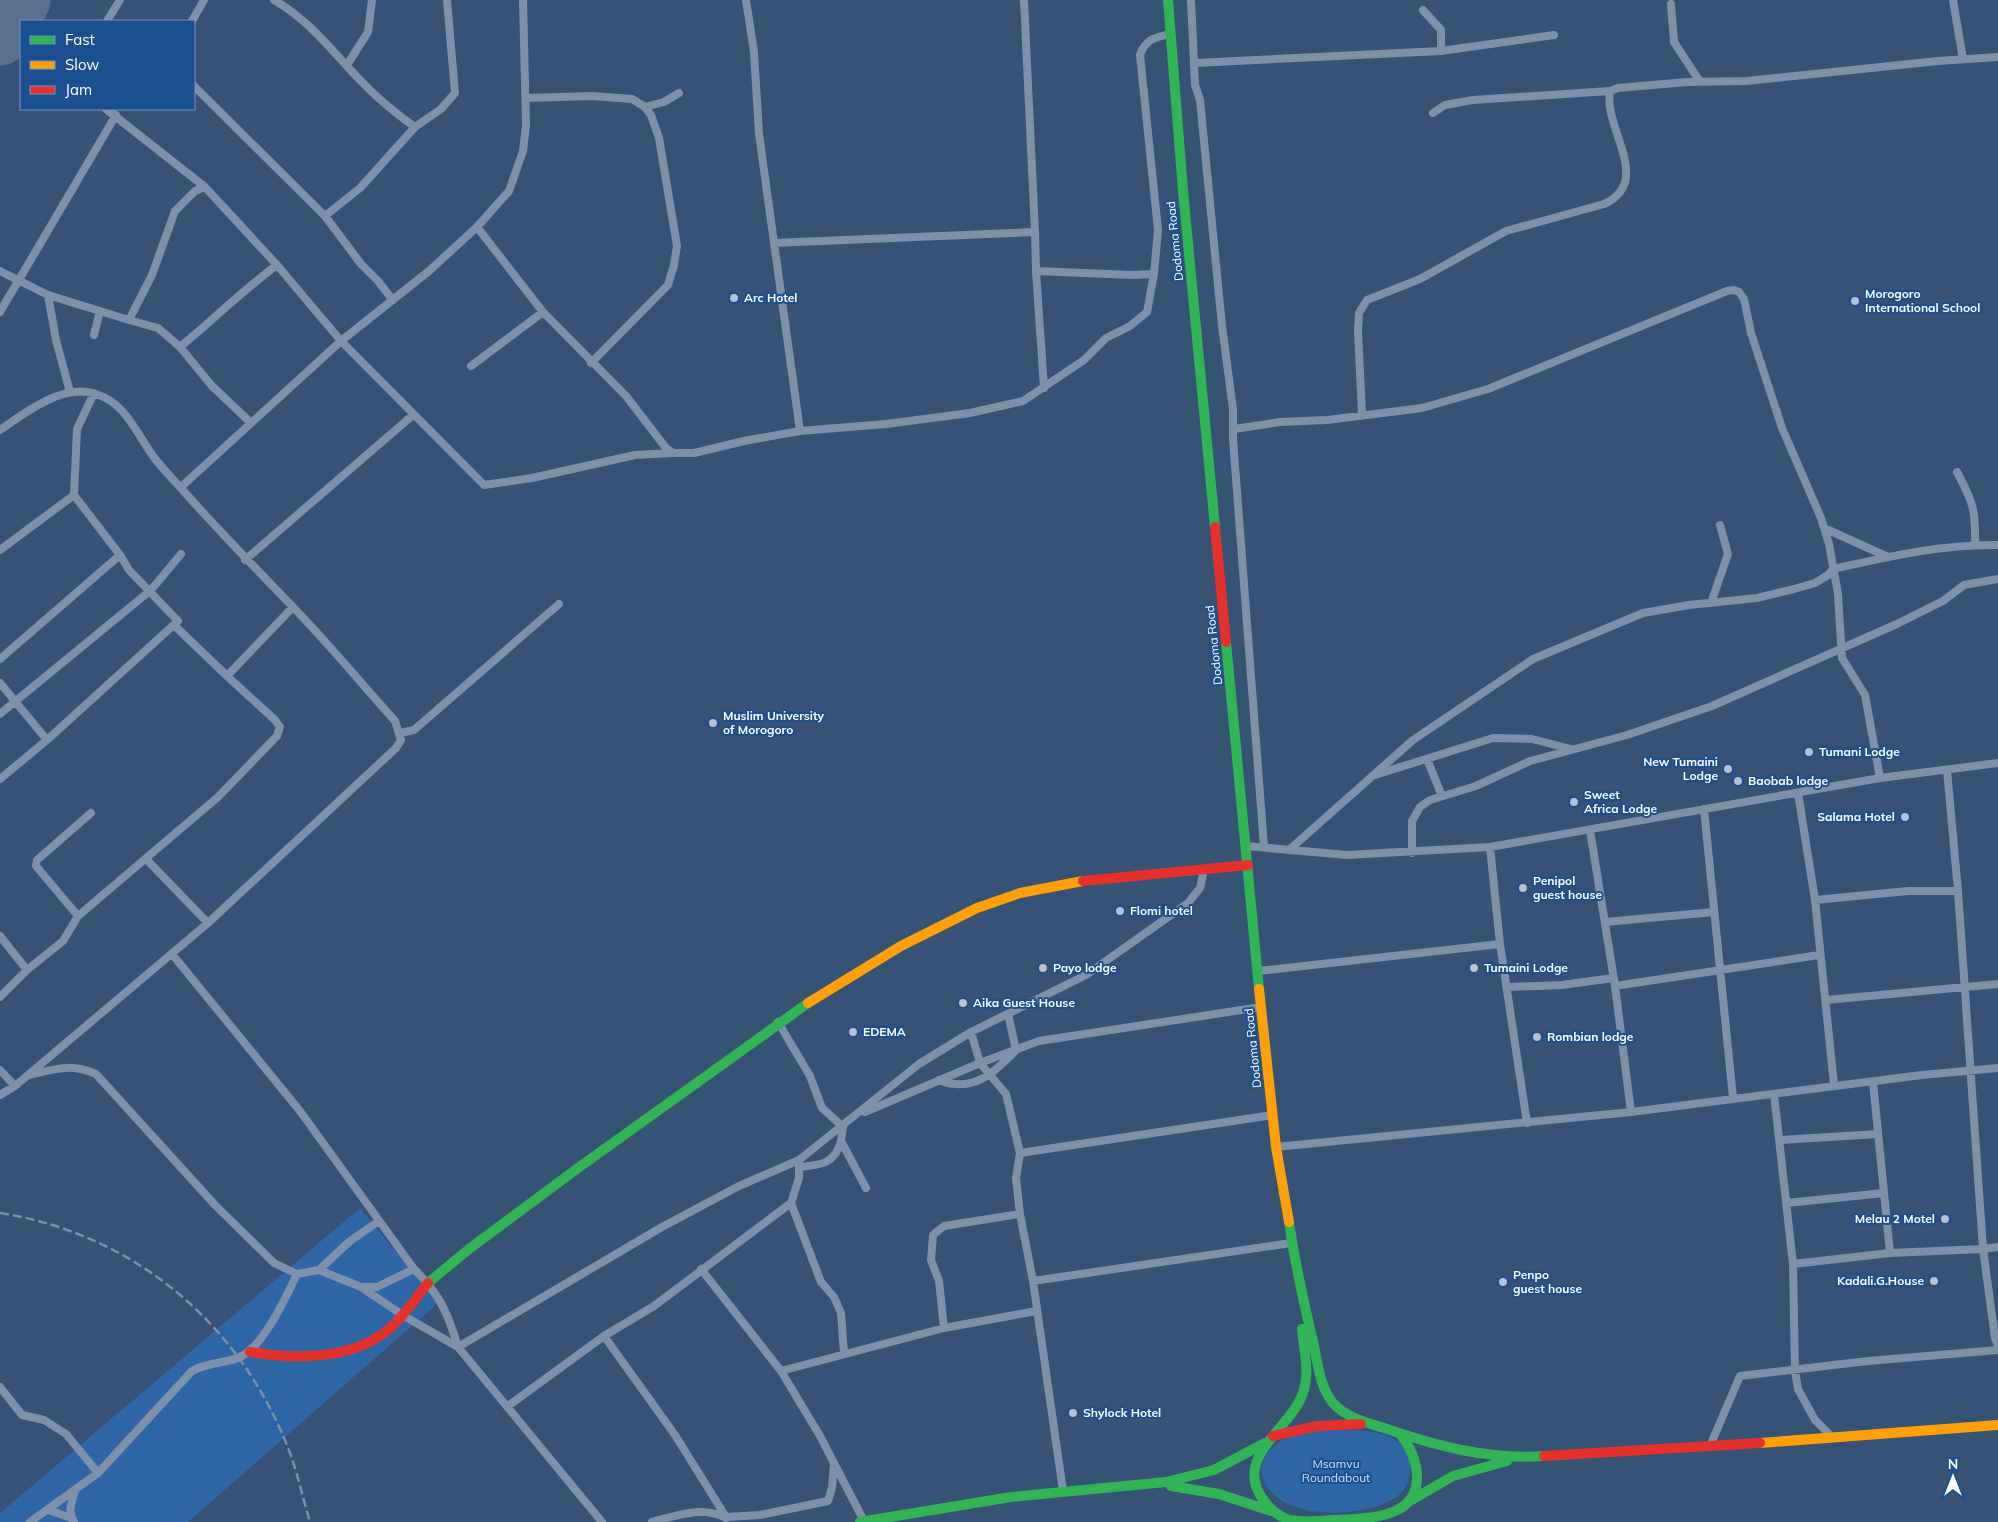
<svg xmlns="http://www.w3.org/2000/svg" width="1998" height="1522" viewBox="0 0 1998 1522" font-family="Mulish,sans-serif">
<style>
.green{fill:#2f66a5}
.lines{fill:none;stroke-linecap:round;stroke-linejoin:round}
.runway{stroke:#5a728e;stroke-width:59}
.street{stroke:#7d92a8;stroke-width:8}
.fast{stroke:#30b455;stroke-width:10}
.slow{stroke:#ff9f0a;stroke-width:10}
.jam{stroke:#e5322d;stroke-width:10}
.rail{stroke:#7e92a7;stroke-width:2.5;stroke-dasharray:9 4;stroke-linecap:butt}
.poi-dot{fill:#b9c2ce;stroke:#1b4f8f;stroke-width:2}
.labels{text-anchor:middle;stroke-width:4;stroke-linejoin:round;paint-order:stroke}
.street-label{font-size:12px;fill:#fff;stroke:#1b4f8f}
.poi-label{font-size:12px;font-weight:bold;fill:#fff;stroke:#1b4f8f;text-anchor:start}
.park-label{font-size:12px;fill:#cfe3fa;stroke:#1b4f8f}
</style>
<rect width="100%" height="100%" fill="#365274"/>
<path class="green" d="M360 1208 438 1303 188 1522H0V1513Z
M1360 1430C1371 1432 1383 1433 1393 1438 1416 1449 1416 1485 1395 1498 1364 1518 1286 1521 1266 1485 1260 1476 1260 1466 1266 1456 1285 1425 1329 1431 1360 1430Z"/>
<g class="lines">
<path class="runway" d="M0 36 21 0"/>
<path class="street" d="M274 0C309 20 332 51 359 79 375 96 395 113 415 127L360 188 325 216
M746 0 754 52 759 134 800 431 886 424 970 413 1023 401 1084 360 1106 338 1130 326 1147 312 1154 274 1158 230 1140 55C1145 39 1156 37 1171 34
M1024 0 1035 232
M1191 0 1195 85 1200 100 1222 326 1233 409V439L1264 847
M1953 0 1963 59
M1671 4 1674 42 1700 82
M1423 10 1441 30V51L1554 35
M107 21 120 0
M192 21 204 0
M1195 63 1441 51
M347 65 368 32 372 0
M194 86 325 216 361 264 378 281 392 299
M526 98 592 96 632 99 645 107 651 115 659 138 677 246 674 265 668 285 591 363
M645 107 664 102 679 93
M106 109 205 187 277 265 341 341 484 485 532 478 635 455 673 453
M1433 113 1445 105 1473 100 1610 91
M415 127 441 109 455 93 447 0
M205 187 195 191 175 211 152 275 129 320 158 328 180 347 212 386 250 422
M477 227 543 312 626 396 666 448 673 453H694L744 441 800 431
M774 243 1035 232 1036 271 1132 275 1154 274
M0 271 48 295 129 320
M1036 271 1044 388
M48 295 56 340 70 392
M0 312 116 115
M94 335 100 311
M180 347C213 320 243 290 277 265
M471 366 543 312
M1362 415 1358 330 1359 313 1367 300 1420 279 1506 231 1604 204C1654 181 1603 129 1610 91L1618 88 1687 82 1746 81 1938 61 1998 57
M1234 429 1280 422 1327 420 1422 408 1488 389 1727 291 1734 290 1739 292 1744 299 1751 333 1782 428 1821 518 1829 544 1838 594 1842 658 1865 695 1880 778
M0 430C26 412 63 383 96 394 126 403 136 433 153 456 163 470 177 483 188 496 222 534 257 570 292 606 328 643 361 683 395 721L401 740 396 748 208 923 15 1086 0 1095
M1957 472C1973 502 1976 510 1975 545
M181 487 341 341 429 271 477 227 509 191 523 151 526 125 523 0
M74 495 77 429 94 393
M1824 528 1888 557
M0 550 74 495 120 555 0 659
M245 560 413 415
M1711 603 1728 554 1720 525
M175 626 227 676
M0 683 47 740
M0 714 151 590 181 554
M400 733 414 730 559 604
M1427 759 1442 796
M1947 770 1958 891
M1375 775 1493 738 1532 739 1571 749
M0 779 47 740 178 621 129 570 120 555
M1798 793 1815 900 1834 1085
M1704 809 1733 1098
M1590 830 1615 986 1631 1112
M1246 846 1347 855 1490 847 1880 778 1998 763
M1490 847 1500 944 1527 1123
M1289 850 1413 740 1533 659 1643 613 1689 605 1757 598 1794 589 1815 583 1828 575 1833 569C1887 557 1942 544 1998 545
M1412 853V821L1420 807 1430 800 1476 786 1530 761 1627 735 1712 706 1899 623 1943 601 1964 585 1998 579
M146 859 208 923
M78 916 36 866 37 860 91 813
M1605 922 1714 912
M0 936 27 970
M172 954 300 1111 414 1269C439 1293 448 1313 458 1347L602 1522
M1258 971 1500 944
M1615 986 1819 955
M1508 987 1562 985 1613 978
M0 997 27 970 63 941 78 916 218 797 277 736 280 727 275 720 227 676 293 607
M1826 1000 1998 984
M778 1022 810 1076 822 1108 843 1127 841 1141 866 1188
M971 1032 980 1063 1006 1094 1020 1153 1016 1178 1020 1214 1033 1281 1063 1491
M0 1070 15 1086
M29 1075C55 1069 70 1063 96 1074L215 1205 274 1263 297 1274
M939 1080C973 1094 995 1072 1016 1050L1008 1014
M1873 1082 1890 1253
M1774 1094 1793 1264 1795 1371 1798 1389 1815 1420 1833 1438
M865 1112 980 1063 1039 1041 1261 1007
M1780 1140 1878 1134
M1276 1147 1631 1112 1922 1075 1998 1068
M1020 1153 1273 1115
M799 1160V1178L791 1203 821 1282 834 1297 841 1313 844 1353
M799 1167C821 1165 835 1164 841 1141
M1787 1203 1884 1193
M1998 1247 1983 1249 1995 1338 1998 1346
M1793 1264 1890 1253 1983 1249 1958 891H1908L1815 900
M701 1269 781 1371 820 1436 864 1521
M319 1270 361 1287 404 1316 458 1347 662 1227 739 1186 799 1160 919 1064 971 1032 1086 975 1188 903 1200 888 1204 870
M1033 1281 1291 1243
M361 1287H377L414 1269
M944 1328 939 1281 931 1260 933 1235 944 1226 1020 1214
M604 1336 675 1435 726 1517 760 1515 828 1501 832 1488 834 1463
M781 1371 944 1328 1036 1311
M0 1387 22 1415 44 1420 66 1434 98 1473
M508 1406 604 1336 654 1306 791 1203
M1710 1446 1740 1376 1868 1361 1998 1350
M49 1510 71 1518
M30 1522 98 1473 192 1371C208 1362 224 1364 240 1357 263 1347 286 1297 297 1274L319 1270 350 1241 379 1221
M74 1522C67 1512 72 1501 75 1491
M652 1522C676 1516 703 1505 726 1518"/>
<path class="fast" d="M1168 0 1183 191 1215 527
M1226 642 1259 989
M1289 1222C1295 1264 1304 1304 1314 1346 1318 1365 1320 1387 1333 1403 1345 1417 1367 1423 1384 1428 1437 1446 1488 1460 1544 1456
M428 1283 469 1249 578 1168 808 1003
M1302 1329C1304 1350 1310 1373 1303 1393 1290 1430 1230 1459 1265 1502 1270 1509 1280 1517 1289 1520 1301 1522 1321 1521 1334 1520 1353 1519 1377 1519 1395 1511 1428 1497 1419 1456 1400 1434
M1171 1486 1219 1494 1271 1511
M1410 1501 1453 1476 1507 1461
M860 1522 1011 1497 1166 1482 1214 1470 1265 1443"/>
<path class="slow" d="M1259 989 1276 1147 1289 1222
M808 1003 901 946 977 908 1020 893 1083 881
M1760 1443 1998 1425"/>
<path class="jam" d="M1215 527 1226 642
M1083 881 1248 865
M250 1352C295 1359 352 1361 389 1329 404 1316 416 1298 428 1283
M1273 1436 1317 1426 1361 1424
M1544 1456 1760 1443"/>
<path class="rail" d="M0 1213C135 1234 242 1325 290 1453 298 1475 303 1499 310 1522"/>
</g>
<g class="poi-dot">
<circle cx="734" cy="298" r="5"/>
<circle cx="1855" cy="301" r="5"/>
<circle cx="713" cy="723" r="5"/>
<circle cx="1809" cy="752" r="5"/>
<circle cx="1728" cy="769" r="5"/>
<circle cx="1738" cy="781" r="5"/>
<circle cx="1574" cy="802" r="5"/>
<circle cx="1905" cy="817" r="5"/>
<circle cx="1523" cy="888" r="5"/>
<circle cx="1120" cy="911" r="5"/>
<circle cx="1043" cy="968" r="5"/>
<circle cx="1474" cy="968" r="5"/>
<circle cx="963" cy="1003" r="5"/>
<circle cx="853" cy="1032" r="5"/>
<circle cx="1537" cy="1037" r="5"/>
<circle cx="1945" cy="1219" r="5"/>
<circle cx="1934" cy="1281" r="5"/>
<circle cx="1503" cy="1282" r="5"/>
<circle cx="1073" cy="1413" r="5"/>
</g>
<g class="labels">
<g class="street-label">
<text transform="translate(1175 241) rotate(-96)" y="4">Dodoma Road</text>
<text transform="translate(1214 645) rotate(-96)" y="4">Dodoma Road</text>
<text transform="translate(1253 1048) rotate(-96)" y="4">Dodoma Road</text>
</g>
<g class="poi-label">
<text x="1865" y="298">Morogoro<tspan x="1865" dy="14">International School</tspan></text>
<text x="744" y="302">Arc Hotel</text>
<text x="723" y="720">Muslim University<tspan x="723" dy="14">of Morogoro</tspan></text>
<text x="1819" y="756">Tumani Lodge</text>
<text x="1718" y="766" text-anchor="end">New Tumaini<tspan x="1718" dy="14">Lodge</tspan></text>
<text x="1748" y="785">Baobab lodge</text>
<text x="1584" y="799">Sweet<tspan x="1584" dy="14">Africa Lodge</tspan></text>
<text x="1895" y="821" text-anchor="end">Salama Hotel</text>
<text x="1533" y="885">Penipol<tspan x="1533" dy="14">guest house</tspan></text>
<text x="1130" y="915">Flomi hotel</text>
<text x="1053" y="972">Payo lodge</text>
<text x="1484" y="972">Tumaini Lodge</text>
<text x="973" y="1007">Aika Guest House</text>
<text x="863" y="1036">EDEMA</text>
<text x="1547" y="1041">Rombian lodge</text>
<text x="1935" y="1223" text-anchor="end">Melau 2 Motel</text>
<text x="1513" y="1279">Penpo<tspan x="1513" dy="14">guest house</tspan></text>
<text x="1924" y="1285" text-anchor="end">Kadali.G.House</text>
<text x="1083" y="1417">Shylock Hotel</text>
</g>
<g class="park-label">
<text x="1336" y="1468">Msamvu<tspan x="1336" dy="14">Roundabout</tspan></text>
</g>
</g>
<rect x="20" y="20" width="175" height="90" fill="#1b4f8f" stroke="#7695bc"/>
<rect x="30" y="36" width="25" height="8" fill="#30b455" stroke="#7695bc"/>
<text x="65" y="45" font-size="15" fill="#ffffff">Fast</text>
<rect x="30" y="61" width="25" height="8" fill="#ff9f0a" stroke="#7695bc"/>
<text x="65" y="70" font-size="15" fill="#ffffff">Slow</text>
<rect x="30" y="86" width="25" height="8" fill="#e5322d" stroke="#7695bc"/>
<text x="65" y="95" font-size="15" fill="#ffffff">Jam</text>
<g transform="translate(1953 1477)" stroke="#1b4f8f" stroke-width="4" paint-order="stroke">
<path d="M0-4L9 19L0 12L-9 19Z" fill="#ffffff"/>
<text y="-8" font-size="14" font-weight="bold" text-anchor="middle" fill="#ffffff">N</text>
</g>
</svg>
